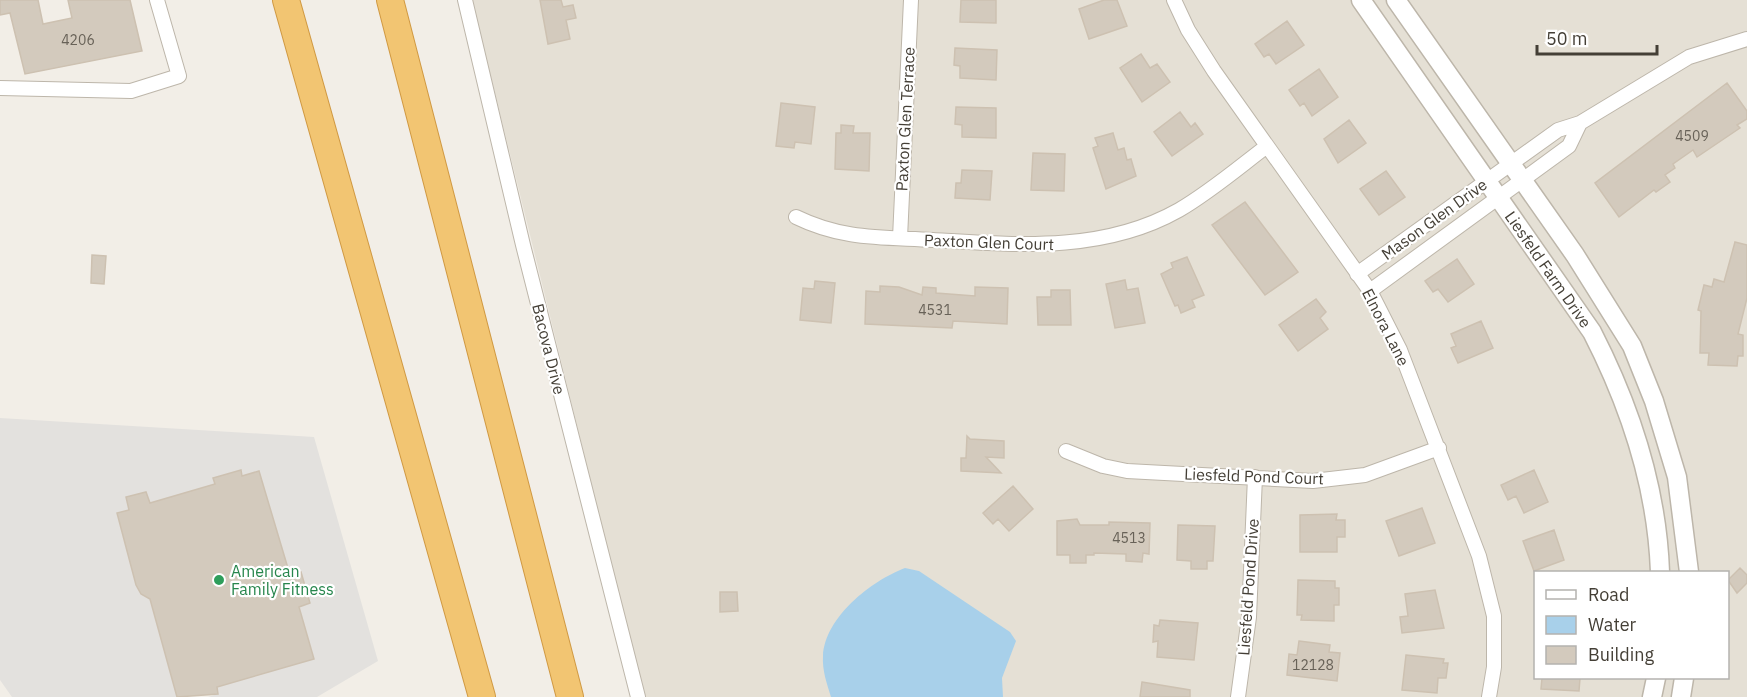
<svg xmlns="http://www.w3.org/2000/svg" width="1747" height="697" viewBox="0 0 1747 697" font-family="'IBM Plex Sans',sans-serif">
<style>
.residential{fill:#e5e0d5;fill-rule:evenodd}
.parking{fill:#e3e1de}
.water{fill:#a8d0ea}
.building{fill:#d3cabd;stroke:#cdc1b1;stroke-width:1.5}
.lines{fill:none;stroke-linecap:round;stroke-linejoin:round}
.minor-casing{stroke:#bdb6aa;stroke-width:16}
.tertiary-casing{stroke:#bdb6aa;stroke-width:21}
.motorway-casing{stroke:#d09943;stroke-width:28}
.minor{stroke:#fff;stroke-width:14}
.tertiary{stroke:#fff;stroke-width:18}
.motorway{stroke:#f2c572;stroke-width:26}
.leisure-dot{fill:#2e9e5b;stroke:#fff;stroke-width:2}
.labels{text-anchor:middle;stroke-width:4.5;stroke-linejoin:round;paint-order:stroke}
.number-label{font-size:14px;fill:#686258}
.street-label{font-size:16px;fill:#443f36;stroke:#fff}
.leisure-label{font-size:16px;fill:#27864d;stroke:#fff;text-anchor:start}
</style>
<rect width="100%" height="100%" fill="#f2eee7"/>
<path class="residential" d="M472 0H1747V697H644ZM1536 572H1728V678H1536Z"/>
<path class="parking" d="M0 418 314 437 378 661 317 697H208L218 694 217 687 314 658 299 607 310 603 301 572 290 575 259 471 242 476 241 471 213 478 215 484 150 503 146 492 127 497 129 510 117 514 136 585 141 594 150 599 177 697H12L0 680Z"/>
<path class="water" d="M905 568 919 571 1010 632 1016 641 1002 678 1003 697H831C827 684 822 670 823 656 825 617 871 581 905 568Z"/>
<path class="building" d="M0 0H38L43 24 72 18 68 0H130L142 51 25 74 10 13 0 15Z
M540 0H561L563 7 573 5 576 18 566 20 570 39 548 44Z
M961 0H996V23L960 22Z
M1104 0H1117L1127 26 1089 39 1079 9Z
M1287 21 1304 45 1276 64 1269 54 1264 57 1255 44Z
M955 48 997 50 996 80 960 78V66L954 65Z
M1141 54 1150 68 1157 64 1170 82 1142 102 1120 68Z
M1319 69 1338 97 1312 116 1304 103 1300 106 1289 90Z
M1727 83 1747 111V119L1737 125 1740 128 1697 157 1693 150 1673 164 1675 168 1665 175 1670 182 1656 192 1654 190 1619 217 1595 183Z
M781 103 815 107 811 144 795 142 794 148 776 146Z
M956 107 996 108V138L962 137V125L955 124Z
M1180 112 1191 127 1195 123 1203 134 1172 156 1154 132Z
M1349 120 1366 143 1338 163 1324 139Z
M841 125 854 126 853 133H870L869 171 835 169 836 133H841Z
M1113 133 1118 150 1124 148 1127 160 1131 159 1136 176 1106 189 1093 148 1098 146 1095 138Z
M1033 153 1065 154 1064 191 1031 190Z
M962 170 992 171 990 200 955 198 956 183H961Z
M1386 171 1405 197 1379 215 1360 189Z
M1245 202 1298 272 1265 295 1212 225Z
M1735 242 1747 245V298L1738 334 1743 335V356H1738L1737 366 1708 365 1709 353H1700L1701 311 1698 310 1704 285 1712 287 1714 279 1724 282Z
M92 255 106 256 104 284 91 283Z
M1187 257 1204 295 1192 300 1195 307 1181 313 1178 305 1175 306 1161 274 1173 268 1171 263Z
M1457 259 1474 284 1448 302 1438 289 1433 292 1425 281Z
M1125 280 1127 290 1138 288 1145 323 1115 328 1106 284Z
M815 281 835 283 831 323 800 320 803 288 814 289Z
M880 286 899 287 922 295 923 287 936 288V293L975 296V287L1008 288 1007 324 953 321 952 328 865 324 866 291 880 292Z
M1051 290H1070L1071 325H1038L1037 297H1051Z
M1316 299 1326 312 1320 318 1328 329 1298 351 1279 325Z
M1481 321 1493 348 1458 363 1451 348 1456 346 1451 334Z
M967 436 970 439 1004 441V458L986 457 1001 473 961 471V458H966Z
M241 470 242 476 259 471 290 575 301 572 310 603 299 607 314 659 217 687 218 694 177 697 150 599 141 594 136 585 117 513 129 510 126 497 146 492 150 503 215 484 213 478Z
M1534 470 1548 502 1524 513 1516 496 1508 500 1501 485Z
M1013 486 1033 509 1009 531 998 519 993 524 983 513Z
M1422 508 1435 543 1399 556 1386 521Z
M1337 514 1336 520H1345V537H1337V552H1300V515Z
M1077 519 1080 525H1109V522L1150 523 1149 554 1143 553 1142 562 1126 561V554L1094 553V555H1086V563H1070V555H1057V521Z
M1178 525 1215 526 1213 561H1207V569H1191V561L1177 560Z
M1554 530 1564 560 1534 571 1523 541Z
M1740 568 1747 575V583L1737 593 1728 580Z
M1298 580 1335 581V588H1339V605H1334V621L1301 620 1302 615H1297Z
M1435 590 1444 628 1402 633 1400 617 1408 616 1405 594Z
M720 592H737L738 611 720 612Z
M1160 620 1198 623 1194 660 1157 657 1158 641 1153 642 1154 625 1159 626Z
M1299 641 1330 645 1329 652 1340 653 1337 681 1287 675 1289 654 1297 655Z
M1406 655 1444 659 1443 663H1448L1446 678H1438L1437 693 1402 690Z
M1542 678H1580L1579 691 1541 689Z
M1142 682 1190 690V697H1140Z"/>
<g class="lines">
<g class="minor-casing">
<path id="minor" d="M465 0 523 245 638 697
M1174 0 1188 30 1214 71 1370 291 1400 350 1479 556 1494 616V667L1489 697
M0 88 131 91 179 76 157 0
M796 217C843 240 882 237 933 240 1016 245 1103 253 1179 210 1210 192 1238 168 1267 146
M900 238 911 0
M1357 274 1558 130 1580 123 1689 57 1747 39
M1370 291 1569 146 1580 123
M1066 451 1103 466 1127 471 1313 481 1365 475 1439 448
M1238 697 1249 617 1255 477"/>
</g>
<g class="tertiary-casing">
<g id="tertiary">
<path id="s1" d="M1361 0 1592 332C1631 408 1657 487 1660 572"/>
<path d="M1396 0 1575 255 1632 346 1654 401 1677 477 1689 572"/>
<path d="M1652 697 1656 678"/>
<path d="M1681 697 1684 678"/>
</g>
</g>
<g class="motorway-casing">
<path id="motorway" d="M286 0 482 697
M390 0 570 697"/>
</g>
<use href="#minor" class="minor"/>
<use href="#tertiary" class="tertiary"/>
<use href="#motorway" class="motorway"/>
</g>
<circle class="leisure-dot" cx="219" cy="580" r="6"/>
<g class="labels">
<g class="number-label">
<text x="78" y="45">4206</text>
<text x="1692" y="141">4509</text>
<text x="935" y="315">4531</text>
<text x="1129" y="543">4513</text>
<text x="1313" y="670">12128</text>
</g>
<g class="street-label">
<text transform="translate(905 119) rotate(-87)" y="6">Paxton Glen Terrace</text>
<text transform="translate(1434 219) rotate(-36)" y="6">Mason Glen Drive</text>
<text transform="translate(989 242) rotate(2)" y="6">Paxton Glen Court</text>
<text dy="6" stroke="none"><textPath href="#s1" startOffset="328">Liesfeld Farm Drive</textPath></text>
<text transform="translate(1386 327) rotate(63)" y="6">Elnora Lane</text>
<text transform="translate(549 349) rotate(76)" y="6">Bacova Drive</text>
<text transform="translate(1254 476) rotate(2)" y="6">Liesfeld Pond Court</text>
<text transform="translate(1248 587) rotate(-86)" y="6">Liesfeld Pond Drive</text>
</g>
<g class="leisure-label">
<text x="231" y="577">American<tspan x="231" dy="18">Family Fitness</tspan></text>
</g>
</g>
<rect x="1534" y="571" width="195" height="108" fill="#ffffff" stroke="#b4b2af" stroke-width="1.5"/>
<rect x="1546" y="590" width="30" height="9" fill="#ffffff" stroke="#b4b2af" stroke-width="1.5"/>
<text x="1588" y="601" font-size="18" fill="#443f36">Road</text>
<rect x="1546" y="616" width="30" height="18" fill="#a8d0ea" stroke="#b4b2af" stroke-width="1.5"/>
<text x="1588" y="631" font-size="18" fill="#443f36">Water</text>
<rect x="1546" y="646" width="30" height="18" fill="#d3cabd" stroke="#b4b2af" stroke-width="1.5"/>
<text x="1588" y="661" font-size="18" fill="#443f36">Building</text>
<path d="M1537 45v9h120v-9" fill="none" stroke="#443f36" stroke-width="3"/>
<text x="1546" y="45" font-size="18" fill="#443f36" stroke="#ffffff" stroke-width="4.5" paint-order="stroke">50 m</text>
</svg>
